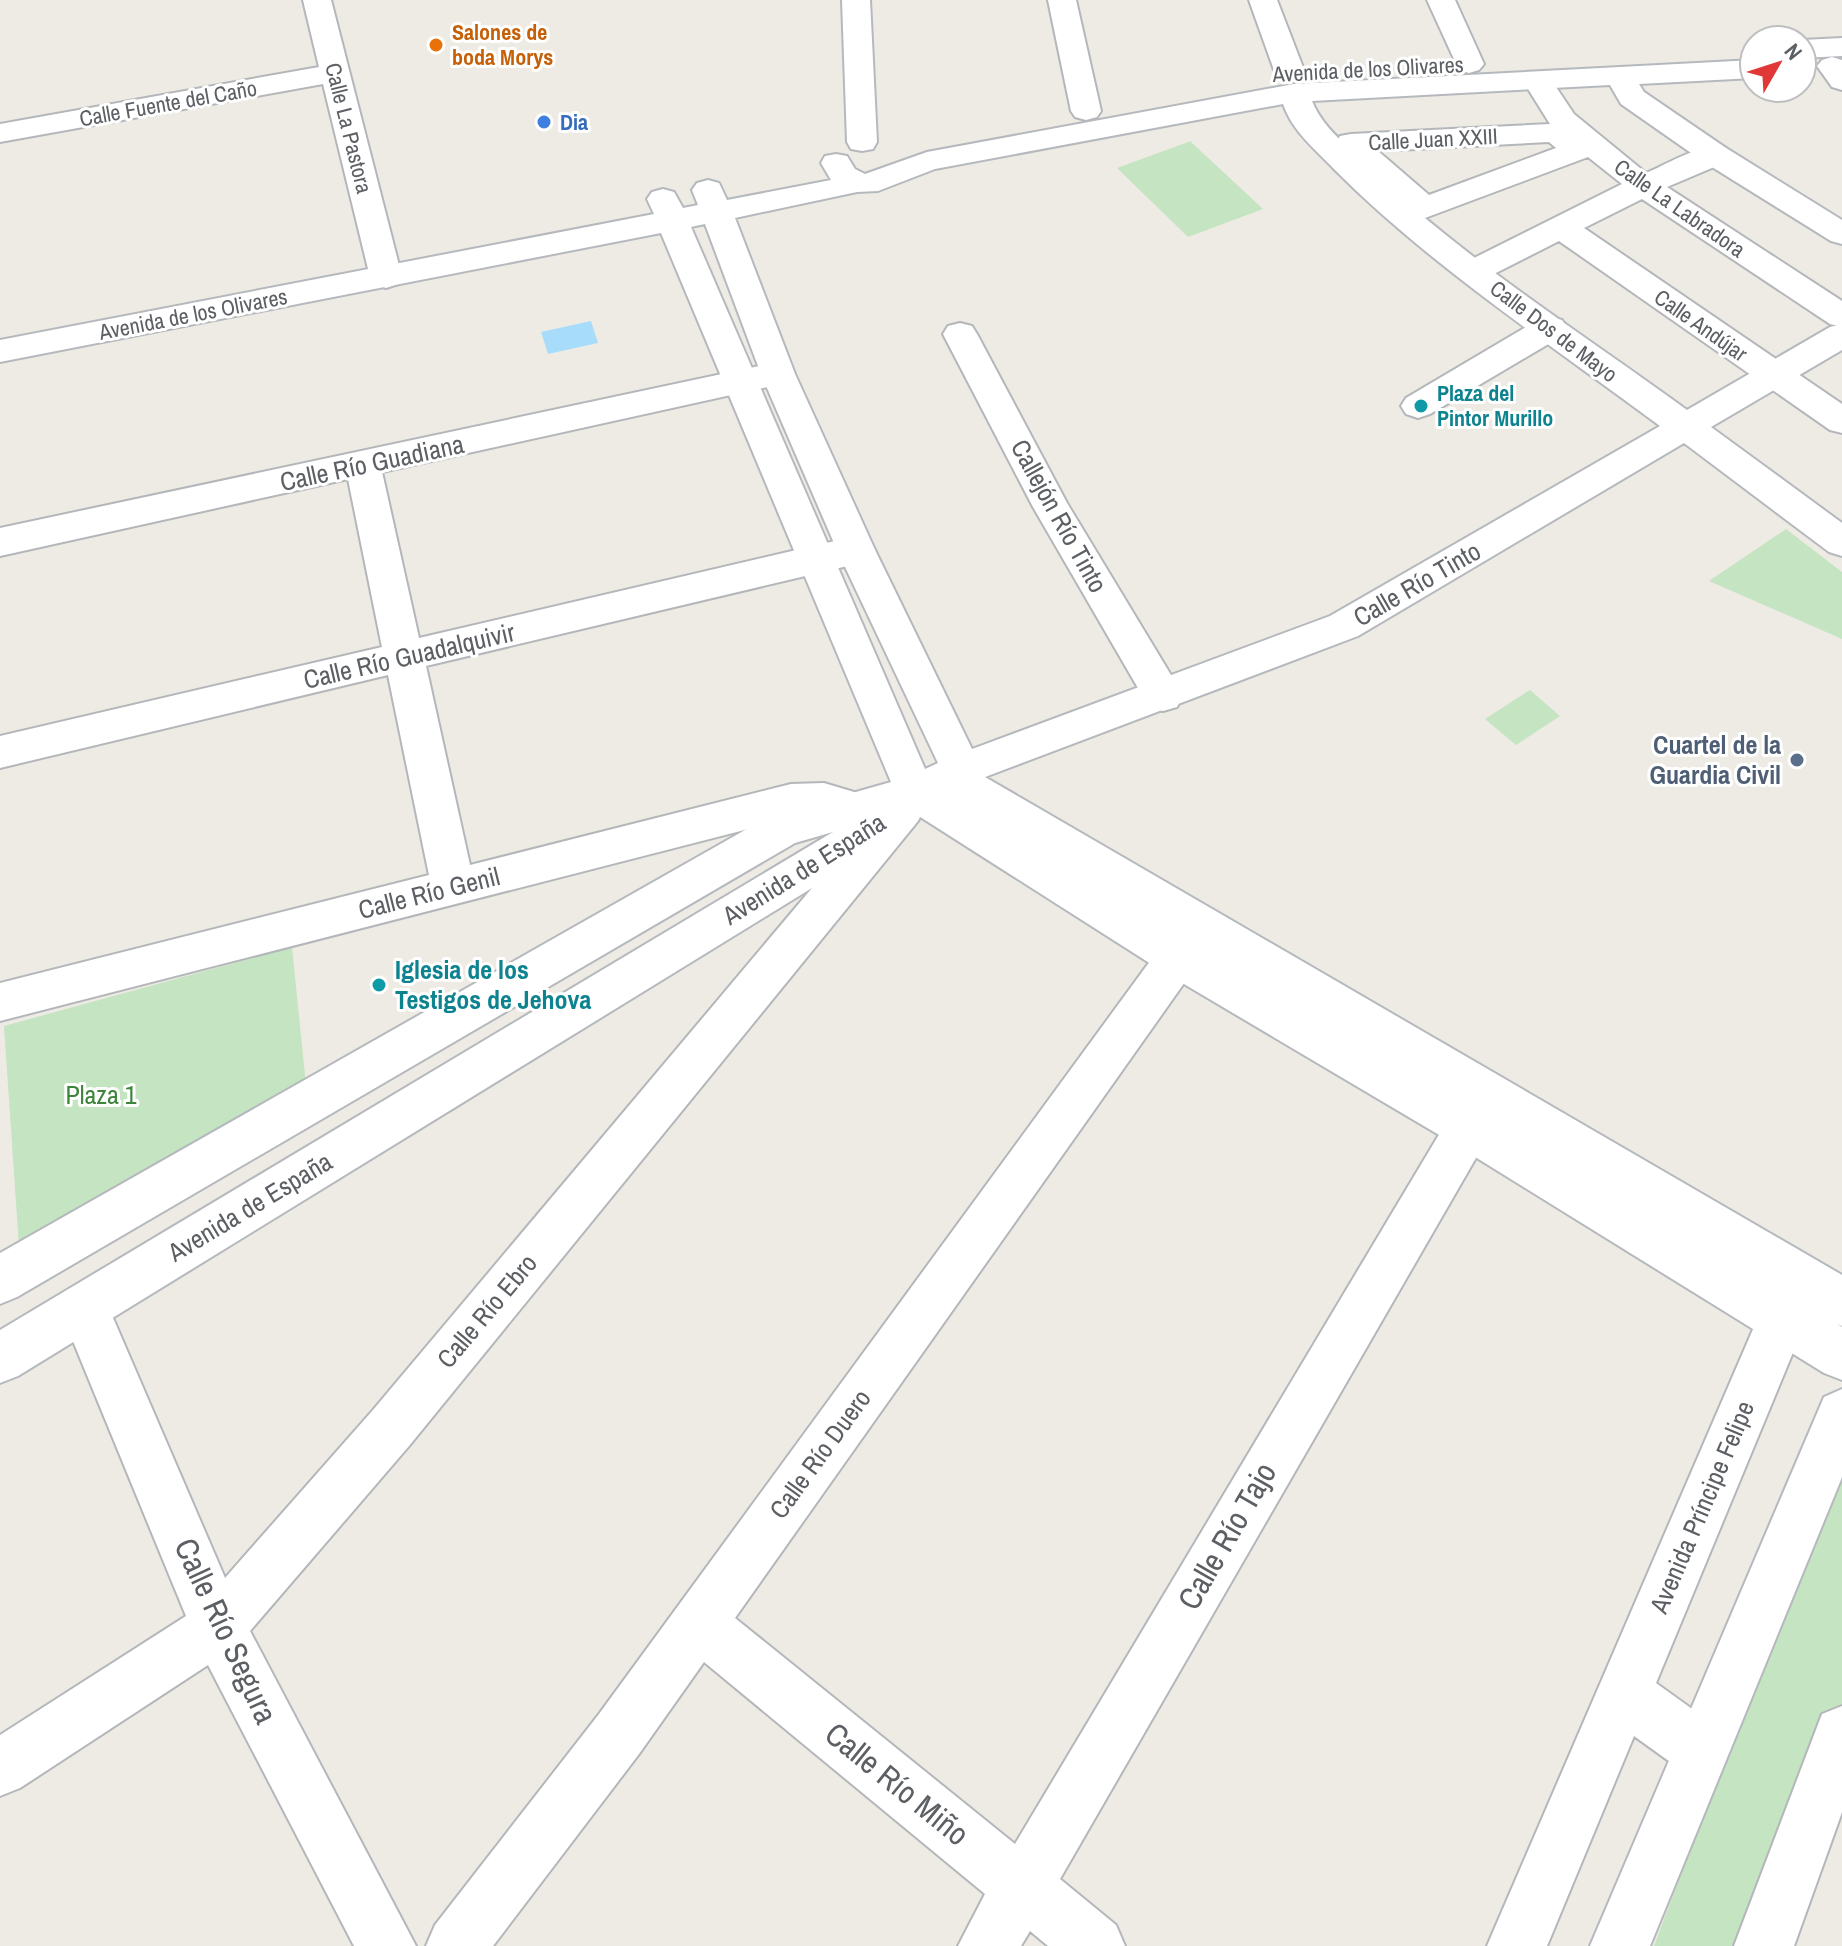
<svg xmlns="http://www.w3.org/2000/svg" width="1842" height="1946" viewBox="0 0 1842 1946" font-family="'Archivo Narrow',sans-serif">
<style>
.green{fill:#c4e4c2}
.water{fill:#a7ddfb}
.lines{fill:none;stroke-linecap:round;stroke-linejoin:round}
.street-casing{stroke:#b4b7ba;stroke-width:4}
.secondary-casing{stroke:#b5b9bd;stroke-width:4}
.street{fill:#fff;fill-rule:evenodd}
.secondary{fill:#fff;fill-rule:evenodd}
.food-dot{fill:#e8710a;stroke:#fff;stroke-width:3}
.shop-dot{fill:#3f7fe0;stroke:#fff;stroke-width:3}
.culture-dot{fill:#0f9aa8;stroke:#fff;stroke-width:3}
.service-dot{fill:#5c6f8a;stroke:#fff;stroke-width:3}
.labels{text-anchor:middle;stroke-width:6;stroke-linejoin:round;paint-order:stroke}
.far-food-label{font-size:22px;font-weight:bold;fill:#c56008;stroke:#fff;text-anchor:start}
.far-street-label{font-size:22px;fill:#5c6064;stroke:#fff}
.far-shop-label{font-size:22px;font-weight:bold;fill:#366cbe;stroke:#fff;text-anchor:start}
.far-culture-label{font-size:22px;font-weight:bold;fill:#0d838f;stroke:#fff;text-anchor:start}
.street-label{font-size:26px;fill:#5c6064;stroke:#fff}
.service-label{font-size:26px;font-weight:bold;fill:#4e5e75;stroke:#fff;text-anchor:end}
.culture-label{font-size:26px;font-weight:bold;fill:#0d838f;stroke:#fff;text-anchor:start}
.park-label{font-size:26px;fill:#3c853a;stroke:#fff}
.near-street-label{font-size:32px;fill:#5c6064;stroke:#fff}
</style>
<rect width="100%" height="100%" fill="#eeebe4"/>
<path class="green" d="M1191 141V142L1263 209 1188 237 1117 168Z
M1786 529 1842 572V639L1709 581Z
M1530 690 1560 716 1516 745 1485 719Z
M292 947 306 1085 19 1247 4 1026Z
M1842 1480V1735L1766 1946H1654L1704 1813Z"/>
<path class="water" d="M591 321 598 343 548 354 541 332Z"/>
<g class="lines">
<g class="street-casing">
<path id="street" d="M303 0H331L402 277 398 284 386 288 374 284 370 277 323 84 0 142V124L319 67Z
M1048 0H1076L1101 111 1097 117 1086 120 1075 117 1071 111Z
M1249 0H1277L1304 70 1299 76 1289 79 1279 76 1274 70Z
M1427 0H1455L1484 64 1479 70 1469 73 1459 70Z
M1832 57 1842 60V90L1832 87 1817 66 1822 60Z
M1538 72 1548 75 1574 114 1646 173C1670 163 1701 142 1726 148L1730 155 1726 162 1667 187 1842 301V327L1830 324 1642 199 1584 228 1842 404V433L1830 430 1559 241 1486 278 1474 282 1462 278 1458 271 1462 264 1622 184 1588 157 1425 218 1414 215 1336 143 1340 136 1351 134 1550 124 1523 81 1528 75ZM1549 142 1556 148 1429 195 1378 151Z
M1550 317 1562 320 1567 328 1562 336 1430 414 1418 418 1406 414 1401 406 1406 398 1538 320Z
M960 323 972 326 977 334 1067 503 1177 685 1183 696 1177 707 1163 711 1149 707 1033 507 943 334 948 326Z
M778 362 790 366 795 374 790 382 382 472 419 638 856 536 869 540 875 550 869 560 856 564 426 666 470 865 791 784 824 783 874 798 879 808C891 794 900 791 918 797L924 809 918 821 409 1446 250 1631 416 1946H354L208 1665 20 1788 0 1796V1735L186 1616 59 1307 67 1290 84 1283 101 1290 225 1578 373 1410 865 825 859 827 824 817 791 818 0 1021V983L429 875 388 675 0 768V736L382 647 348 479 0 556V528Z
M1201 907 1216 912 1223 925 1216 938 735 1618 1015 1844 1471 1081 1487 1075 1503 1081 1510 1096 1503 1111 1060 1879 1116 1925 1125 1946H1048L1030 1931 1021 1946H958L985 1894 704 1662 639 1754 493 1946H426L435 1925 599 1714 1186 912Z
M1793 1260 1810 1267 1818 1284 1806 1321 1656 1683 1720 1729 1728 1749 1720 1769 1700 1777 1680 1769 1634 1736 1547 1946H1487L1757 1320 1776 1267Z
M1842 1706V1812L1794 1946H1734L1822 1714Z"/>
</g>
<g class="secondary-casing">
<path id="secondary" d="M842 0H870L877 142 873 149 862 151 851 149 847 142Z
M1842 38V56L1802 58V40Z
M1754 60V78L1639 84 1644 92 1726 148 1842 220V244L1831 241 1704 162 1621 104 1610 85 1312 101C1322 126 1343 142 1362 161 1456 254 1580 332 1687 410L1830 327 1842 324V350L1711 427 1842 523V556L1829 552 1684 443 1358 636 985 777 1842 1275V1326L1837 1324 1842 1327V1380L1824 1373 1451 1142 1162 971 914 813 895 837 18 1376 0 1383V1330L833 832 795 843 17 1297 0 1304V1253L768 817 891 782 661 233 0 362V340L654 214 647 199 652 192 663 189 674 192 683 208 698 205 692 190 697 183 708 180 719 183 727 200 831 180 821 163 825 156 836 154 847 156 855 169 865 174 927 152 1294 84ZM1283 104C1293 132 1315 149 1335 170 1432 267 1550 344 1660 426L1330 616 972 749 875 550 795 374 735 218 857 192 878 191 935 169ZM705 224 761 374 837 550 938 763 925 769 691 227Z
M1842 1389V1477L1650 1946H1590L1824 1397Z"/>
</g>
<use href="#street" class="street"/>
<use href="#secondary" class="secondary"/>
</g>
<circle class="food-dot" cx="436" cy="45" r="8"/>
<circle class="shop-dot" cx="544" cy="122" r="8"/>
<g class="culture-dot">
<circle cx="1421" cy="406" r="8"/>
<circle cx="379" cy="985" r="8"/>
</g>
<circle class="service-dot" cx="1797" cy="760" r="8"/>
<g class="labels">
<g class="far-food-label">
<text x="452" y="40">Salones de<tspan x="452" dy="25">boda Morys</tspan></text>
</g>
<g class="far-street-label">
<text transform="translate(1368 69) rotate(-3)" y="8">Avenida de los Olivares</text>
<text transform="translate(168 103) rotate(-10)" y="8">Calle Fuente del Caño</text>
<text transform="translate(349 128) rotate(76)" y="8">Calle La Pastora</text>
<text transform="translate(1433 139) rotate(-3)" y="8">Calle Juan XXIII</text>
<text transform="translate(1680 208) rotate(35)" y="8">Calle La Labradora</text>
<text transform="translate(193 314) rotate(-11)" y="8">Avenida de los Olivares</text>
<text transform="translate(1701 325) rotate(35)" y="8">Calle Andújar</text>
<text transform="translate(1554 331) rotate(37)" y="8">Calle Dos de Mayo</text>
</g>
<g class="far-shop-label">
<text x="560" y="130">Dia</text>
</g>
<g class="far-culture-label">
<text x="1437" y="401">Plaza del<tspan x="1437" dy="25">Pintor Murillo</tspan></text>
</g>
<g class="street-label">
<text transform="translate(372 463) rotate(-12)" y="9">Calle Río Guadiana</text>
<text transform="translate(1059 516) rotate(61)" y="9">Callejón Río Tinto</text>
<text transform="translate(1417 584) rotate(-30)" y="9">Calle Río Tinto</text>
<text transform="translate(409 656) rotate(-13)" y="9">Calle Río Guadalquivir</text>
<text transform="translate(804 869) rotate(-32)" y="9">Avenida de España</text>
<text transform="translate(429 893) rotate(-14)" y="9">Calle Río Genil</text>
<text transform="translate(250 1207) rotate(-31)" y="9">Avenida de España</text>
<text transform="translate(487 1311) rotate(-50)" y="9">Calle Río Ebro</text>
<text transform="translate(820 1454) rotate(-54)" y="9">Calle Río Duero</text>
<text transform="translate(1702 1507) rotate(-67)" y="9">Avenida Príncipe Felipe</text>
</g>
<g class="service-label">
<text x="1781" y="754">Cuartel de la<tspan x="1781" dy="30">Guardia Civil</tspan></text>
</g>
<g class="culture-label">
<text x="395" y="979">Iglesia de los<tspan x="395" dy="30">Testigos de Jehova</tspan></text>
</g>
<g class="park-label">
<text x="101" y="1104">Plaza 1</text>
</g>
<g class="near-street-label">
<text transform="translate(1227 1536) rotate(-60)" y="11">Calle Río Tajo</text>
<text transform="translate(226 1631) rotate(65)" y="11">Calle Río Segura</text>
<text transform="translate(897 1784) rotate(39)" y="11">Calle Río Miño</text>
</g>
</g>
<g transform="translate(1778 64) rotate(51)"><circle r="38" fill="#ffffff" stroke="#bebfc1" stroke-width="2"/>
<path d="M0-6L14 30L0 20L-14 30Z" fill="#e03737"/>
<text y="-12" font-size="22" font-weight="bold" text-anchor="middle" fill="#5c6064">N</text>
</g>
</svg>
